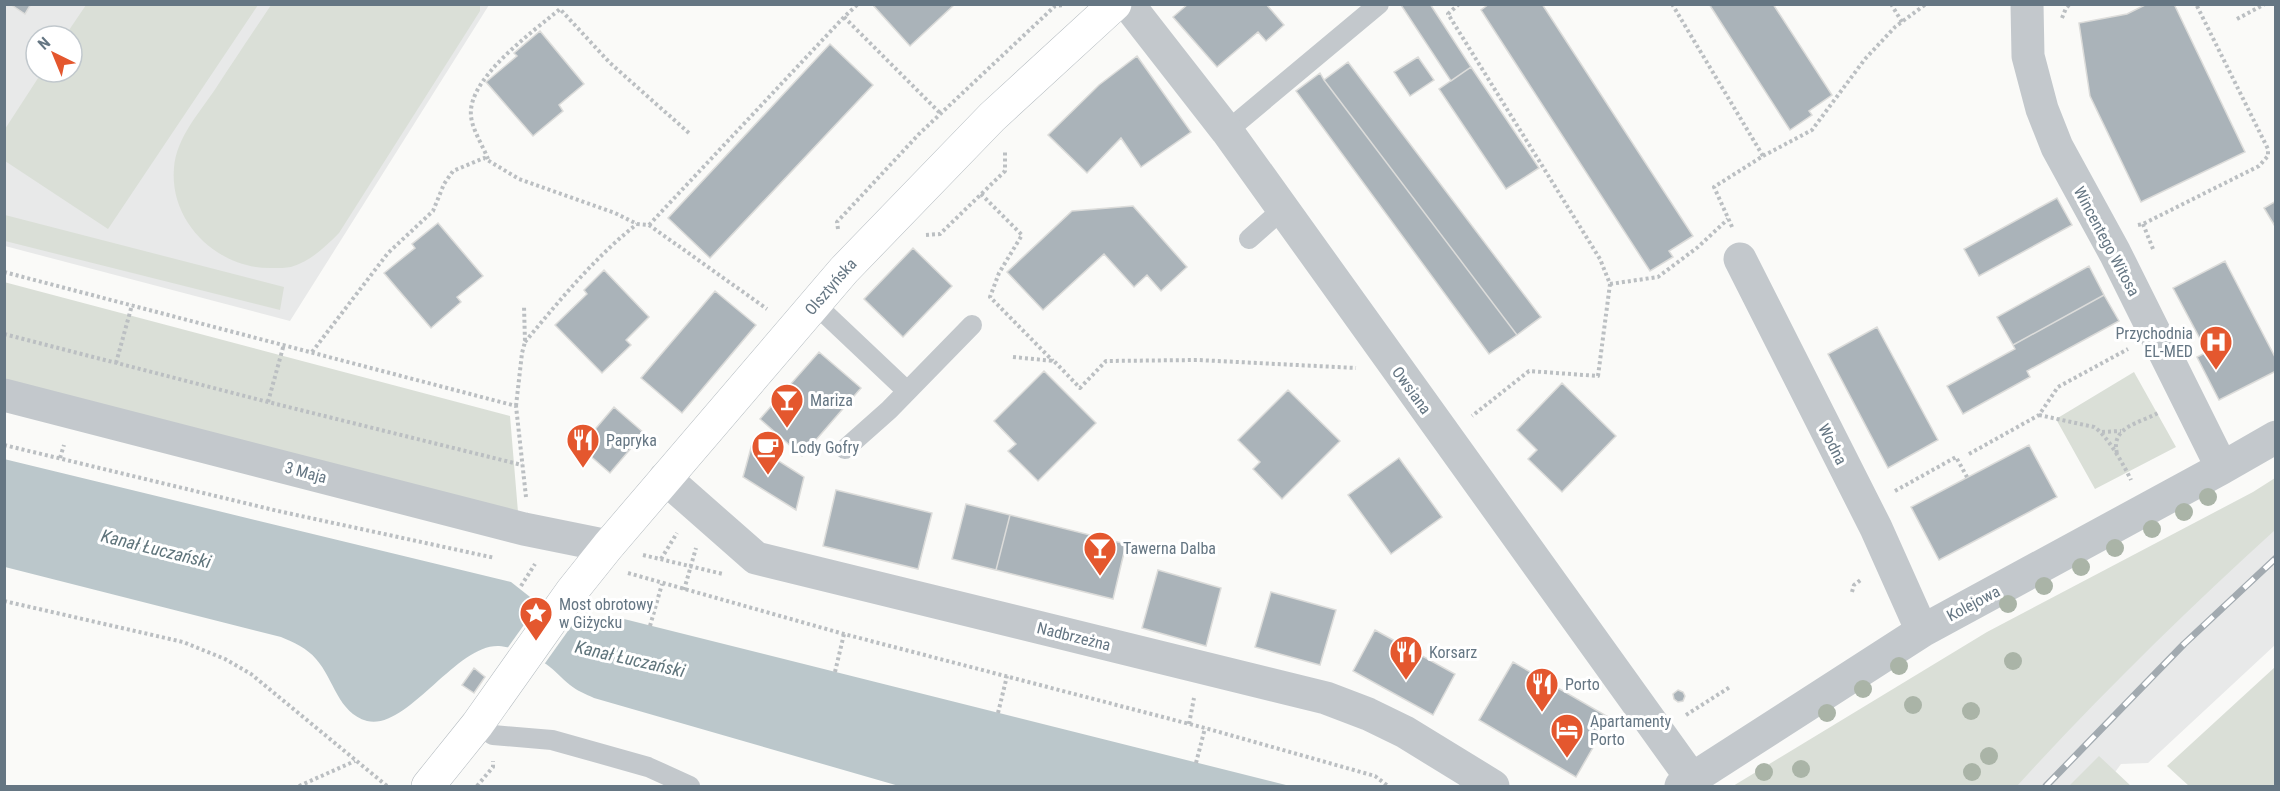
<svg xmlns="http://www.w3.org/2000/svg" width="2280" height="791" viewBox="0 0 2280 791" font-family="'Roboto Condensed',sans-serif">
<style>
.built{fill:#e8e9e9;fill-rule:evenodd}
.green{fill:#dadfd7}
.water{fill:#bbc7cb}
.pier{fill:#fafaf8}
.building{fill:#aab3b9;stroke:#dcdcda;stroke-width:1.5}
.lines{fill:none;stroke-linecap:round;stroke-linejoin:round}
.secondary-casing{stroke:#b3babf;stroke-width:34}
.path{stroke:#bbbfc2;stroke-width:4;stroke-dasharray:3 3;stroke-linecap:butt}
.lane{stroke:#c3c8cc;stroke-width:20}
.street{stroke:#c3c8cc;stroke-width:33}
.secondary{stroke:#fff;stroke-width:33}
.rail-casing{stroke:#a2aab0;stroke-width:7}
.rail{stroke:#fff;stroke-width:4.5;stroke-dasharray:14;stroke-linecap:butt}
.tree{fill:#aab4a7}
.labels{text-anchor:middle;stroke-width:6;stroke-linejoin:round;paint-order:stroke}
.street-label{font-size:16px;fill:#657683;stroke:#fff}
.poi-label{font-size:16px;fill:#657683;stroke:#fff;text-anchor:start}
.water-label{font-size:18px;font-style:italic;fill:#60757c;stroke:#fff}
</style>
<rect width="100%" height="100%" fill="#fafaf8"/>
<path class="built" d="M4 5H489L290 321 5 246ZM36 36H72V72H36Z
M2275 497V645L2148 763 2121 764 2105 786H1990Z"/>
<path class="green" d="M86 5H258L108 229 5 161V129L42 72H72V36H65Z
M271 5 480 4V11L339 233C325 247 311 261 291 267 286 268 279 268 273 268 219 270 169 223 174 168 176 138 200 112 216 88 234 60 253 32 271 5Z
M5 215 284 287 280 310 5 241Z
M4 282 510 416 518 512 5 381Z
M2134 372 2176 447 2095 489 2056 419Z
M2275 478V530C2185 612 2099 696 2017 786H1733L1987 632 2253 492Z
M2275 667V786H2189L2167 766Z
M2099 756 2131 786H2069Z"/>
<path class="water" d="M4 459 511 582 539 604 584 618 612 616 1290 786H899L594 698C586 694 577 691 570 685 562 679 555 670 546 664 534 657 513 647 499 646 456 644 407 731 367 721 338 713 334 679 316 659 307 648 293 642 281 637L5 567Z"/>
<path class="pier" d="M541 601 580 614 543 666 506 650Z"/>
<path class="building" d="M10 4H31L25 14Z
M872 4H955L910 46Z
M1188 4H1266L1284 25 1266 41 1258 32 1217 67 1173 17Z
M1430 4 1471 67 1451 81 1401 5Z
M1489 4H1542L1693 236 1669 251 1673 257 1650 271 1481 10Z
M1709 4H1773L1832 95 1809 111 1812 115 1790 130Z
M2147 4H2174L2245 152 2141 202 2090 96 2079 23 2127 14Z
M540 31 584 84 559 105 563 111 533 136 486 82 517 56 514 53Z
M830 44 873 85 710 258 668 218Z
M1137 56 1191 132 1141 167 1121 138 1087 173 1048 135 1099 85Z
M1418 57 1434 80 1410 96 1394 72Z
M1348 62 1541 317 1517 335 1324 80Z
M1471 67 1539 168 1506 189 1439 89Z
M1320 73 1324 80 1517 335 1489 354 1296 91Z
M2057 198 2072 225 1979 276 1964 249Z
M2276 201V228L2264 208Z
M1133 206 1187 267 1161 291 1147 275 1134 287 1104 254 1043 310 1007 272 1072 211Z
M438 223 483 276 457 297 461 302 431 328 384 273 415 248 412 244Z
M913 248 952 286 903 337 864 299Z
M2225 261 2276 359V371L2219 400 2197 357 2207 352 2173 288Z
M2089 266 2104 295 2013 345 1997 317Z
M604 270 649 317 626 340 631 345 602 373 555 325 587 294 584 290Z
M715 291 756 325 682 413 641 378Z
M2104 295 2119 321 2027 371 2030 377 1963 414 1947 386 2015 349 2013 345Z
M1877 327 1938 440 1888 468 1828 354Z
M819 352 861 388 802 456 760 419Z
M1044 371 1096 423 1038 481 1008 451 1016 444 994 421Z
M1562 383 1616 436 1562 492 1528 459 1537 450 1517 430Z
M1288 390 1340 441 1282 499 1253 469 1260 462 1238 440Z
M614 407 644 433 610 473 580 447Z
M752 444 804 477 796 510 743 477Z
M2029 445 2057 497 1939 560 1911 507Z
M1399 458 1442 517 1391 554 1348 495Z
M836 490 932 513 918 569 823 546Z
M966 504 1010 515 996 570 952 559Z
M1010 515 1126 544 1113 599 996 570Z
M1158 570 1221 588 1206 646 1142 628Z
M1271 592 1336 610 1320 665 1255 647Z
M1375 630 1455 674 1433 715 1353 671Z
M1513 662 1610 718 1576 777 1479 720Z
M474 668 485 677 474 693 462 685Z
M1678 690 1683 692 1685 696 1683 701 1678 702 1674 699 1673 694Z"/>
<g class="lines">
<g class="secondary-casing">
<g id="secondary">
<path id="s1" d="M428 786 477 725 572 591 608 546 844 270 992 117 1115 4"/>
</g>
</g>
<path class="path" d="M1459 4 1448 14 1600 259 1610 284 1598 376 1529 371 1472 416
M1672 4 1763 156 1714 187 1733 229
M1891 4 1902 22
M844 17 940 113
M2062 18 2066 8 2070 4
M2237 19 2265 4
M1763 156 1812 130 1865 59 1895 27 1926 4
M488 159C483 146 472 129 471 116 467 78 534 31 560 9L610 63 690 134
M981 194 1022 235 999 273 990 297 1053 361
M2143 224 2153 249
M649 225 844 17 858 4
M2138 225 2143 224 2259 166 2268 156V149L2196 4
M838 229 837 222 919 134 1055 6 1064 5
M926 235 940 234 1005 171V151
M4 272 516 406 526 497
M1610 284 1658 277 1698 247 1728 219
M4 334 268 402 522 465
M525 342C559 301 595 257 637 224
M312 352 388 253 433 211 444 184 453 171 484 158 519 179 615 213 637 224 649 225 767 309
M1013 357 1054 361 1080 388 1106 361 1198 360 1356 368
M116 363 132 305
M268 402 284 344
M516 406 522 353 525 342 524 306
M2039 415 2094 427C2107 435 2124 465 2131 480
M2102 432 2121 431
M4 445 278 511 495 558
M2117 453C2110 427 2140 423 2158 413
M1969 454 2039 415 2058 387 2128 349
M60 458 64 445
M1895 491 1956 457 1967 477
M643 555 723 574
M661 559 677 533
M628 573 844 634 1205 728 1375 776 1388 786
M521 586 535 564
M684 590 696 548
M1852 592 1854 585 1862 579
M4 601 183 642 225 659 251 674 387 786
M650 626 662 584
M835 672 844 634
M998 713 1007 676
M1686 715 1730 687
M1189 724 1194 698
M1196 763 1205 728
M299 786 355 761
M477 786 493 767V761"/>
<path class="lane" d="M1227 131 1379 4
M1249 239 1283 209
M815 304 907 391
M845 449 889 410 972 325
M477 725 493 735 552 740 648 767 690 786"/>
<path class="street" d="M1128 4 1227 131 1692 779
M2027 4 2028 56 2042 109 2057 147 2115 253 2222 468
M1740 259 1876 528 1922 631
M4 395 524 529 608 546
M665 478 756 558 1326 698 1368 714 1405 732 1493 786
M1681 786 1922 631 2222 468 2276 437"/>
<use href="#secondary" class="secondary"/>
<g class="rail-casing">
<path id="rail" d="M2046 786 2184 644 2276 558"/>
</g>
<use href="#rail" class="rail"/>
</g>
<g class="tree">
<circle cx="2208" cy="497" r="9"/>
<circle cx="2184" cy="512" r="9"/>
<circle cx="2152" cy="529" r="9"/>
<circle cx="2115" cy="548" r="9"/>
<circle cx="2081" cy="567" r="9"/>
<circle cx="2044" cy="586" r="9"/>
<circle cx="2008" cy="604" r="9"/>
<circle cx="2013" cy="661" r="9"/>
<circle cx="1899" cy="666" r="9"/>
<circle cx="1863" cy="689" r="9"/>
<circle cx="1913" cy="705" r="9"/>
<circle cx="1971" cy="711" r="9"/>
<circle cx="1827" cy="713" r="9"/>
<circle cx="1989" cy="756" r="9"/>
<circle cx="1801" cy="769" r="9"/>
<circle cx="1764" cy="772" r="9"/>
<circle cx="1972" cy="772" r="9"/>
</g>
<defs>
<g id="hospital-pin" transform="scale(1.725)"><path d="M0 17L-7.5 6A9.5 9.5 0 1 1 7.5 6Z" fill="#e4572e" stroke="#fff"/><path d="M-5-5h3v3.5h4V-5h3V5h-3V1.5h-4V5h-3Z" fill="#fff"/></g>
<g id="bar-pin" transform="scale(1.725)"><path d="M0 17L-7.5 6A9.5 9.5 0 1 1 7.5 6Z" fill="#e4572e" stroke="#fff"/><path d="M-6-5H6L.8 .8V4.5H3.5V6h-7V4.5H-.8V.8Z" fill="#fff"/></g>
<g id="restaurant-pin" transform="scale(1.725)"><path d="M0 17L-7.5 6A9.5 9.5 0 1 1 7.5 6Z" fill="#e4572e" stroke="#fff"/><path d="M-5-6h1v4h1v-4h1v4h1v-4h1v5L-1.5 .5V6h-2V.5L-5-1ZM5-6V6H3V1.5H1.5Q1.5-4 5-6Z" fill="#fff"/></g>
<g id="cafe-pin" transform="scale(1.725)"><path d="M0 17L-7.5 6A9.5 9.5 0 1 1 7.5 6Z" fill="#e4572e" stroke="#fff"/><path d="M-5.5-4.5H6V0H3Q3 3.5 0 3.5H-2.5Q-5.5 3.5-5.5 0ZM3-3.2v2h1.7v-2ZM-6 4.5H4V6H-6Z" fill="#fff"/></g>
<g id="sight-pin" transform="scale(1.725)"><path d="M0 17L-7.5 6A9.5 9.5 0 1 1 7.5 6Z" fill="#e4572e" stroke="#fff"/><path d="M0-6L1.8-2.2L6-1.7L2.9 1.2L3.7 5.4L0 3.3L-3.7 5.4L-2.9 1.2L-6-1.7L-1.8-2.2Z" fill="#fff"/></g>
<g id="hotel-pin" transform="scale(1.725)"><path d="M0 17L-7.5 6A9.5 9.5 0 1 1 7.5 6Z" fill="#e4572e" stroke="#fff"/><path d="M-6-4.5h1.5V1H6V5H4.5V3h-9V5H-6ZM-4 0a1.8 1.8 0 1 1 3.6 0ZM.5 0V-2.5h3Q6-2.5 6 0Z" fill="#fff"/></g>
</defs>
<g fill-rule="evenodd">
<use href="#hospital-pin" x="2216" y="342"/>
<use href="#bar-pin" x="787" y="400"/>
<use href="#restaurant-pin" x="583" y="440"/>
<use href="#cafe-pin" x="768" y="447"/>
<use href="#bar-pin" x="1100" y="548"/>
<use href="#sight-pin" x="536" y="613"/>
<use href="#restaurant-pin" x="1406" y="652"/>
<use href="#restaurant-pin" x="1542" y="684"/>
<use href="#hotel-pin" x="1567" y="730"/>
</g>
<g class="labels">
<g class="street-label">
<text transform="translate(2107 241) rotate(62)" y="6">Wincentego Witosa</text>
<text dy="6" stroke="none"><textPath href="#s1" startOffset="642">Olsztyńska</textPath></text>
<text transform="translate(1412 390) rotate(54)" y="6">Owsiana</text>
<text transform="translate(1833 444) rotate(63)" y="6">Wodna</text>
<text transform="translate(306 472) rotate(15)" y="6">3 Maja</text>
<text transform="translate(1973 603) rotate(-28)" y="6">Kolejowa</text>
<text transform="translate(1074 636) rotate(14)" y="6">Nadbrzeżna</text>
</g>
<g class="poi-label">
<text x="2193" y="339" text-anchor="end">Przychodnia<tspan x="2193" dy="18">EL-MED</tspan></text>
<text x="810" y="406">Mariza</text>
<text x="606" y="446">Papryka</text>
<text x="791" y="453">Lody Gofry</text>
<text x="1123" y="554">Tawerna Dalba</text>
<text x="559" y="610">Most obrotowy<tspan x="559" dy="18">w Giżycku</tspan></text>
<text x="1429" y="658">Korsarz</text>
<text x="1565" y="690">Porto</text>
<text x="1590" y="727">Apartamenty<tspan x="1590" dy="18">Porto</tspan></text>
</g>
<g class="water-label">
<text transform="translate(156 549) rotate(14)" y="6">Kanał Łuczański</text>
<text transform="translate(630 659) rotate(13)" y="6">Kanał Łuczański</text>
</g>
</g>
<rect width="2280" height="791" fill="none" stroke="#657683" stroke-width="12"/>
<g transform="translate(54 54) rotate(317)"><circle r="28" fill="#ffffff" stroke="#c1c8cd" stroke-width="1.5"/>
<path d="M0-4.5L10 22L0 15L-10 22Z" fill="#e4572e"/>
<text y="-9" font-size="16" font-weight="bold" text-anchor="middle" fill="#657683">N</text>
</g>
</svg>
